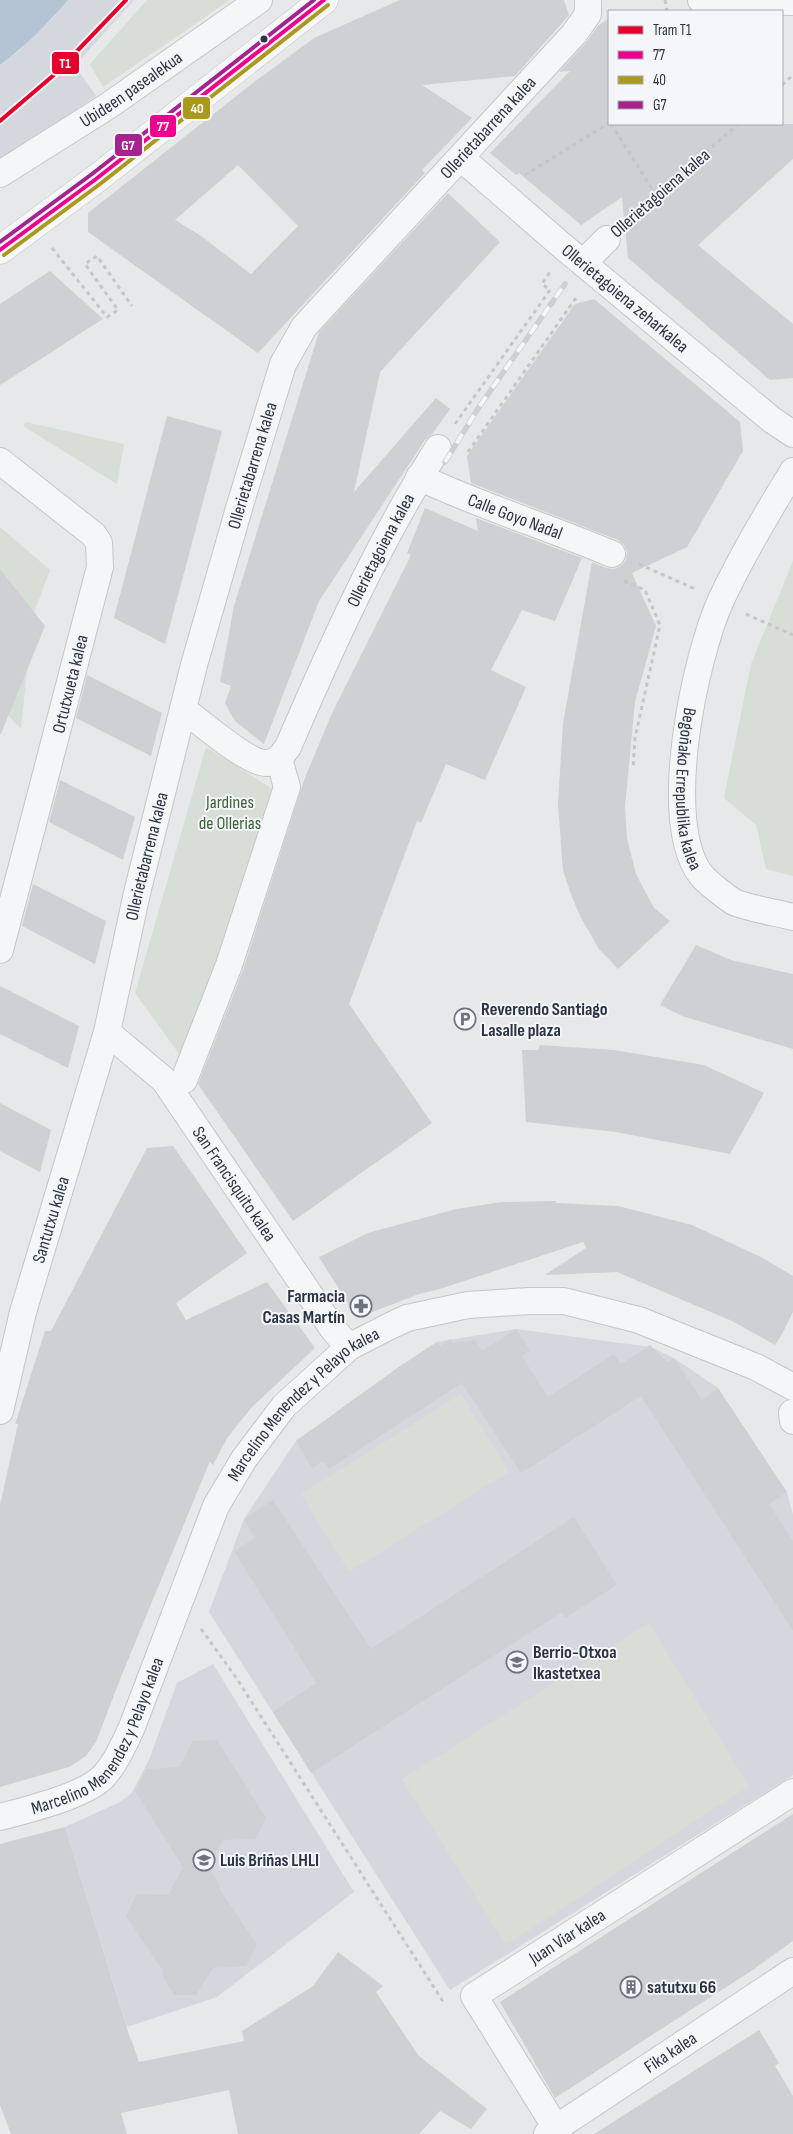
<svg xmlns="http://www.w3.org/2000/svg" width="793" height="2134" viewBox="0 0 793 2134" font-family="'Sofia Sans Condensed',sans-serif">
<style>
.built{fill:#d4d7dd}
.green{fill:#d6ded6}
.water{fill:#b4c4d5}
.building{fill:#ced0d3;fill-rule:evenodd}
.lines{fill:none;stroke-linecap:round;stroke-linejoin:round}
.street-casing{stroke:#c4c6c8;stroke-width:28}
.secondary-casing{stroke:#c4c6c8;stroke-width:29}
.path{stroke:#c5c6ca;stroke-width:3;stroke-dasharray:4 4;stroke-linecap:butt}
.street{stroke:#f5f6f7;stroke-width:26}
.secondary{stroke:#f8f8f8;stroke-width:28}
.rail-casing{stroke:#cecfd2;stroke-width:5.5}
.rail{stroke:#f4f6f9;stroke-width:4;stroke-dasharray:11;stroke-linecap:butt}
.bus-1-casing{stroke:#f4f6f9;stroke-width:8}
.bus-2-casing{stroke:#f4f6f9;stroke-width:8}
.bus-3-casing{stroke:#f4f6f9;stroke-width:8}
.bus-1{stroke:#ec008d;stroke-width:4}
.bus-2{stroke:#aa991d;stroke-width:4}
.bus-3{stroke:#a4238f;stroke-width:4}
.tram-1-casing{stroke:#f4f6f9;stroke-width:8}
.tram-1{stroke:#e4002b;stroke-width:4}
.bus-dot{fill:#2b3445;stroke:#f4f6f9;stroke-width:2}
.labels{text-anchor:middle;stroke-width:4;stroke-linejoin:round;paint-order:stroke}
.street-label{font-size:18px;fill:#2b3445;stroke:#f4f6f9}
.park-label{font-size:18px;fill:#3f6138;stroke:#f4f6f9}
.poi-label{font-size:18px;font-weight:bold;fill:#2b3445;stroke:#f4f6f9;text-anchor:start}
.line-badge{stroke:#f4f6f9;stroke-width:2}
.badge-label{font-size:14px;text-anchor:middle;font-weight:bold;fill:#fff}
</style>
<rect width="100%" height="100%" fill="#e6e8ea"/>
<path class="built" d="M68 0H134L78 62V70L96 96 0 161V65L16 53 53 18Z
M516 1329 651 1347 674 1358 718 1388 787 1493 793 1515V1775L450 1990 209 1612 244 1519 296 1441 399 1367 437 1342Z
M213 1664 354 1892 217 1997 127 2027 65 1827 118 1803 131 1794 149 1760 177 1683Z"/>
<path class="green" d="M147 0H230L103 87 90 64Z
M26 422 124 444 117 484 23 426Z
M0 527 50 570 34 613 0 569Z
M793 561V876L766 869 756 825 724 798 751 664Z
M0 639 27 670 21 729 0 706Z
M206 747 282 795 182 1058 135 993Z
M461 1394 509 1472 349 1572 301 1494Z
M649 1623 749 1786 506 1945 402 1779Z"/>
<path class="water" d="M0 0H68C48 24 25 46 0 65Z"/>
<path class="building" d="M400 0H564L569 15 515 76 422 85 472 118 422 170 425 173 258 353 88 232V213L249 86 314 38ZM238 165 298 226 251 274 201 236 175 220Z
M609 18V124H793V159L698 245 793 324V378L770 380 628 258 622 197 581 225 519 173 516 175 490 153 570 71 559 72 585 44 598 26Z
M448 193 500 242 380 372 354 492 436 398 450 409 432 434 425 440 319 601 264 744 235 721 225 703 231 686 220 682 234 606 319 332Z
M50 271 103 319 0 385V304Z
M594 299 740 422 743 451 687 547 632 573 656 626 635 702 625 807 627 839 636 874 654 908 670 921 618 969 599 949 580 916 571 894 563 871 558 804 563 723 592 562 606 568 614 569 621 566 626 560 627 552 624 545 618 540 471 483 467 456 575 304Z
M167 416 222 431 165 644 114 618Z
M425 508 478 531 476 518 582 558 555 621 522 610 491 670 526 687 485 780 446 764 421 823 417 821 349 1004 432 1123 293 1221 198 1084 243 970 304 780 333 711 411 555 407 553Z
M0 569 45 626 1 734H0Z
M87 675 162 713 151 756 76 718Z
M60 780 135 817 123 860 49 822Z
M33 884 106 921 95 964 22 926Z
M696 945 731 960 793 974V1049L682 1016 660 1005Z
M0 986 79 1026 68 1068 0 1034Z
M540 1045 614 1050 704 1065 764 1093 730 1154 616 1132 526 1122 522 1050H538Z
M0 1103 51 1130 40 1172 0 1151Z
M173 1146 247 1253 176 1303 186 1320 267 1282 315 1348 252 1407 227 1438 213 1465 210 1461 121 1677 96 1742 86 1756 69 1767 0 1787V1505L18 1424H15L45 1331H51L147 1148Z
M556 1201V1203L618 1206 692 1225 763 1258 793 1276V1312L782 1334 775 1345 732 1321 617 1272 545 1275 586 1248 583 1242 440 1289 419 1294 357 1318 319 1257 368 1233 456 1209 502 1202Z
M516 1329 530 1350 522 1356 548 1397 614 1354 621 1364 650 1345 667 1362 674 1358 702 1400 718 1388 787 1492 769 1504 793 1541V1631L641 1396 521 1473 462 1383 329 1469 323 1461 312 1468 296 1441 399 1367 437 1342 440 1346 450 1339 453 1343 475 1340 482 1351Z
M273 1500 371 1649 574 1517 617 1585 565 1618 562 1612 311 1773 273 1712 316 1683 234 1551 255 1538 244 1519Z
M217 1740 266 1818 255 1839 223 1840 208 1866 220 1886 219 1888 257 1945 246 1966 213 1968 196 1995H174L162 1975 163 1971 126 1916 137 1894 168 1895 183 1867 135 1791 147 1769 179 1767 193 1741Z
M793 1814V1941L754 1969 555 2098 500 2002Z
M65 1827 131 2041V2039L139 2062 244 2041 242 2031 313 1986 338 1952 383 1986 376 1992 419 2056 487 2109 471 2129 440 2111 419 2134H238L229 2090 121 2113 127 2134H11L0 2105V1844Z
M759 2030 779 2063 775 2066 793 2096V2134H594Z"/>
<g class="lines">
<g class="street-casing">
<g id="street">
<path d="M701 0 793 2"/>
<path id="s1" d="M461 158 560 244 772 420 793 434"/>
<path id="s2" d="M0 174 108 106 259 0"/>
<path d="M583 263 607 239"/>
<path d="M0 461 94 535 99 543 100 567 0 950"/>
<path id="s3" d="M793 471C767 513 742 555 721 600 695 657 659 824 702 876 707 882 727 898 734 902 747 908 778 913 793 917"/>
<path id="s4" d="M419 477C482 507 549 527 612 554"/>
<path id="s5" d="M183 709C199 721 250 765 267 763 278 762 282 755 288 747 332 645 378 543 438 448"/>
<path id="s6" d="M107 1032 164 1080 333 1329 349 1347"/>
<path d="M184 1080 229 965 287 787 279 759"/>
<path id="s7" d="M0 1411 23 1312 107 1032 137 893 194 665 240 505 283 364 304 327 574 34 588 14V0"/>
<path d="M792 1413 793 1421"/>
<path id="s8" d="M0 1817C27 1810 84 1796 103 1777 116 1763 124 1744 132 1727L216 1506 244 1459 284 1406 349 1347 390 1326 407 1318 468 1305 529 1301H564L639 1320 756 1367 793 1387"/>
<path id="s9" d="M556 2128 474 1996 793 1792"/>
<path id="s10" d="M547 2134 793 1971"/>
</g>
</g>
<g class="secondary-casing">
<path id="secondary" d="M0 250 96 179 324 0"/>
</g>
<path class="path" d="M665 0 667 11
M782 85 793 75
M611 124 656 195
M525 175 609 123
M628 221 738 124
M52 248 107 317 118 310 85 264 97 256 132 306
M455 424 550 290 542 284 550 272
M468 452 578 295
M639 564 695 589
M624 581 645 590 660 625 635 738 633 769
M746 614 793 635
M201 1629 237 1679 444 2003"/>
<use href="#street" class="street"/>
<use href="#secondary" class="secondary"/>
<g class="rail-casing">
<path id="rail" d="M445 462 479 407 565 284"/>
</g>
<use href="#rail" class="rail"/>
<g class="bus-1-casing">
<path id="bus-1" d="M0 250 96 179 324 0"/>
</g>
<g class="bus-2-casing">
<path id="bus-2" d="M4 255 100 184 328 5"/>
</g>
<g class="bus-3-casing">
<path id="bus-3" d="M0 242 92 174 314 0"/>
</g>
<use href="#bus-1" class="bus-1"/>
<use href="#bus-2" class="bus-2"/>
<use href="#bus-3" class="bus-3"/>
<g class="tram-1-casing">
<path id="tram-1" d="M0 121 55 74 126 0"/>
</g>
<use href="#tram-1" class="tram-1"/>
</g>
<defs>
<g id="parking-ring" transform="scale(1.125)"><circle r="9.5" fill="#f4f6f9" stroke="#6c737f" stroke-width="1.5"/><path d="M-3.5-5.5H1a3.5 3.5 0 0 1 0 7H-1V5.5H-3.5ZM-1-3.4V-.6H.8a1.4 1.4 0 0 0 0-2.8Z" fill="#6c737f"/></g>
<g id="pharmacy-ring" transform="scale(1.125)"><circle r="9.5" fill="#f4f6f9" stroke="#6c737f" stroke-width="1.5"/><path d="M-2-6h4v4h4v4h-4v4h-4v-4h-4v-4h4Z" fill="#6c737f"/></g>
<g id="school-ring" transform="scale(1.125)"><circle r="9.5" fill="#f4f6f9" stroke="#6c737f" stroke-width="1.5"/><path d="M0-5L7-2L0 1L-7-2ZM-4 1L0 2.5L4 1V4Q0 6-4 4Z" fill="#6c737f"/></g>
<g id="building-ring" transform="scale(1.125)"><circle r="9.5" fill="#f4f6f9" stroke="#6c737f" stroke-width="1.5"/><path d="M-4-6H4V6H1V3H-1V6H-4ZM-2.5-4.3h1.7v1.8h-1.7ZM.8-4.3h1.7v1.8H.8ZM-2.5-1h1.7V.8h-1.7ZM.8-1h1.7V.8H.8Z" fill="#6c737f"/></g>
</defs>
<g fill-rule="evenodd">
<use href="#parking-ring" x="465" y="1019"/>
<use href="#pharmacy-ring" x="361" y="1306"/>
<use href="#school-ring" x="517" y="1662"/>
<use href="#school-ring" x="204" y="1860"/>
<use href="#building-ring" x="631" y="1987"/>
</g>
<circle class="bus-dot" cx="264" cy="39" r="4.5"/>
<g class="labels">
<g class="street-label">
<text dy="6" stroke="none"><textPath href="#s2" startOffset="156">Ubideen pasealekua</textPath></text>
<text dy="6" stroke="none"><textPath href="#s7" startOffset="1399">Ollerietabarrena kalea</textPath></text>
<text transform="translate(660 193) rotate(-41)" y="6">Ollerietagoiena kalea</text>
<text dy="6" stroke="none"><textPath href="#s1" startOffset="216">Ollerietagoiena zeharkalea</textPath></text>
<text dy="6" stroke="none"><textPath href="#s7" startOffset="979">Ollerietabarrena kalea</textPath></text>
<text dy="6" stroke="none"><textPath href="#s4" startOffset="104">Calle Goyo Nadal</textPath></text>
<text dy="6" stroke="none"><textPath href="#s5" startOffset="346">Ollerietagoiena kalea</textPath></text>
<text transform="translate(70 684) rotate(-76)" y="6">Ortutxueta kalea</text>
<text dy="6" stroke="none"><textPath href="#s3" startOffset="342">Begoñako Errepublika kalea</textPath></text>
<text dy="6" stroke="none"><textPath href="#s7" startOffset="574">Ollerietabarrena kalea</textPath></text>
<text dy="6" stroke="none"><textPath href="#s6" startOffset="200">San Francisquito kalea</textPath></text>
<text dy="6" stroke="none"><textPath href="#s7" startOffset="198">Santutxu kalea</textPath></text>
<text dy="6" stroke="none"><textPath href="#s8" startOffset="542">Marcelino Menendez y Pelayo kalea</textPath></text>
<text dy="6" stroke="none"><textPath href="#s8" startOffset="138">Marcelino Menendez y Pelayo kalea</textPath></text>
<text dy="6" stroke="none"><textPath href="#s9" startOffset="266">Juan Viar kalea</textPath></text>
<text dy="6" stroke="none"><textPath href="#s10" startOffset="148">Fika kalea</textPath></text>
</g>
<g class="park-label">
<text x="230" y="808">Jardines<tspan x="230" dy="21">de Ollerias</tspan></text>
</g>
<g class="poi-label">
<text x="481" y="1015">Reverendo Santiago<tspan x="481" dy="21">Lasalle plaza</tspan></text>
<text x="345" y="1302" text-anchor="end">Farmacia<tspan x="345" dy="21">Casas Martín</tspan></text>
<text x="533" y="1658">Berrio-Otxoa<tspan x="533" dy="21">Ikastetxea</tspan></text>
<text x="220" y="1866">Luis Briñas LHLI</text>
<text x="647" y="1993">satutxu 66</text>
</g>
</g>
<g class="line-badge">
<rect x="51" y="51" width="29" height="24" rx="5" fill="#e4002b"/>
<rect x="182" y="96" width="29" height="24" rx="5" fill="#aa991d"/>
<rect x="149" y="114" width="28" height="24" rx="5" fill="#ec008d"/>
<rect x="114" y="133" width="29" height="24" rx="5" fill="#a4238f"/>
</g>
<g class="badge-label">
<text x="65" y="68">T1</text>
<text x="197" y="113">40</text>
<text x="163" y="131">77</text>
<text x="128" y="150">G7</text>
</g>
<rect x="608" y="10" width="175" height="115" fill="#f4f6f9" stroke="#a4a8b1"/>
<rect x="618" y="26" width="25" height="8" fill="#e4002b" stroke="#a4a8b1"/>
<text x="653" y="35" font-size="15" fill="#2b3445">Tram T1</text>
<rect x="618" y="51" width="25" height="8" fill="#ec008d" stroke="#a4a8b1"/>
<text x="653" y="60" font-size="15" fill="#2b3445">77</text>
<rect x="618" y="76" width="25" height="8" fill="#aa991d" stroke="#a4a8b1"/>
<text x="653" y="85" font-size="15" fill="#2b3445">40</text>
<rect x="618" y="101" width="25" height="8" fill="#a4238f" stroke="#a4a8b1"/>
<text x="653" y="110" font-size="15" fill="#2b3445">G7</text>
</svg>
